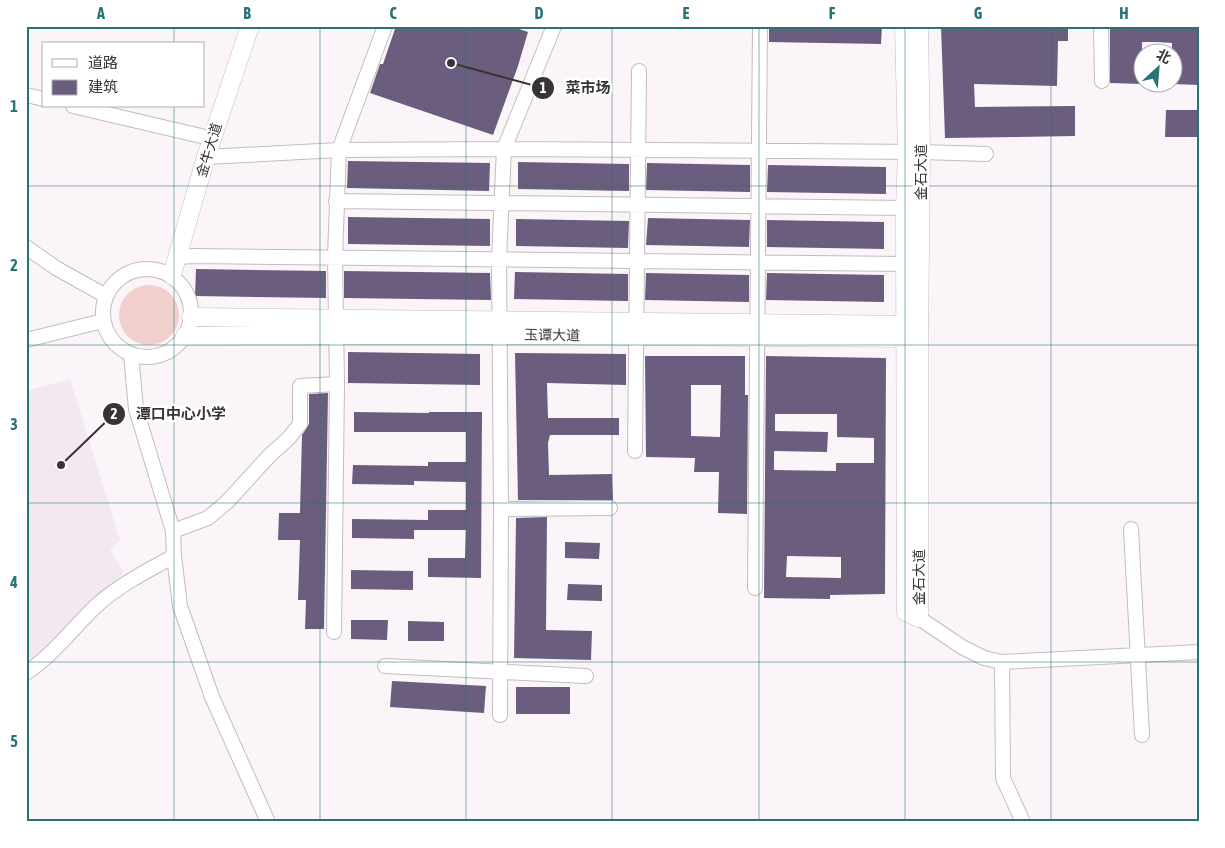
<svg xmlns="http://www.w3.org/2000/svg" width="1225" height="848" viewBox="0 0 1225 848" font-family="'Asap Condensed','Noto Sans SC',sans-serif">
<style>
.built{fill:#f3e7f1}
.green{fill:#f0cfcc}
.building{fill:#6a5d7d;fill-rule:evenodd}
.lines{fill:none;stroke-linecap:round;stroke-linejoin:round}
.minor-casing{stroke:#c2bcc1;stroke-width:16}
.major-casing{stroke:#c2bcc1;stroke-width:19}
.minor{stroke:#fff;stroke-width:14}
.major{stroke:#fff;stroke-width:18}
.grid{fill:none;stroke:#297372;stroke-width:1;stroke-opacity:0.55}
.labels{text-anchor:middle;stroke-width:5;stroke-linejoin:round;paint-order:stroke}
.street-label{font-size:14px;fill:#363435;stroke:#fff}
.leader{fill:none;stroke:#363435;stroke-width:2}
.callout-dot{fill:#363435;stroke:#fff;stroke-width:2}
.mark-label{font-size:15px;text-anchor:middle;font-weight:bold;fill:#fff}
.callout-label{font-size:15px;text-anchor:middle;font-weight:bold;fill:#363435;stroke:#fff;stroke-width:5;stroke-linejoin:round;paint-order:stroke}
.neatline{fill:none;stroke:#297372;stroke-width:2}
.grid-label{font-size:16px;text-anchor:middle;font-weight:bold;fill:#297372}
</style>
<rect width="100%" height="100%" fill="#fbf5fa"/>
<path class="built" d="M70 379 120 540 110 550 124 572 26 669V391Z"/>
<path class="green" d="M119 315a30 30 0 1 1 60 0a30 30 0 1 1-60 0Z"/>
<path class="building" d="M396 26H510L528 32 518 66 493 135 370 93 380 64H383Z
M769 26H882L881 44 769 42Z
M941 26H1068V41H1058L1057 86 974 84 975 107 1075 106V136L945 138Z
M1110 26H1199V85L1172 84V43L1157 42H1142V84L1110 83Z
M1166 110H1199V137H1165Z
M348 161 490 163 489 191 347 188Z
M518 162 629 164V191L518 189Z
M647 163 750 165V192L646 190Z
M768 165 886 167V194L767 192Z
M348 217 490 219V246L348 244Z
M648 218 750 220 749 247 646 245Z
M516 219 629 221 628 248 516 246Z
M767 220 884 222V249L767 247Z
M196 269 326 271V298L195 296Z
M344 271 490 273 491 300 344 298Z
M515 272 628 274V301L514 299Z
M646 273 749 275V302L645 300Z
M767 273 884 275V302L766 300Z
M348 352 480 354V385L348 383Z
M515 353 626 354V385L547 383 548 418H619V435H550L548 443 549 475 612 474 613 500H518Z
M645 356H745V395H748L747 514 718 513 719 472H694L695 458 646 457ZM691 385H721L720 437 691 436Z
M766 356 886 358 885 594 830 595V599L764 598ZM775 414H837V437L874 438V463H836V471L774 470V451L827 452 828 432 775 431ZM787 556 841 557V578L786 577Z
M328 393 324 629H305L306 600H298L300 540H278L279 513H300L302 435 309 424V394Z
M354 412 429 413V412H482L481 578 428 577V558H465L466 530H414V539L352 538V519L428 520V510H466V482L414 481V485L352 484 353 465 428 466V462H466V432H354Z
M547 517 546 630 592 631 591 660 514 658 516 518Z
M565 542 600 543 599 559 565 558Z
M351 570 413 571V590L351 589Z
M568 584 602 585V601L567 600Z
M351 620H388L387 640 351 639Z
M408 621 444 622V641H408Z
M392 681 486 686 484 713 390 707Z
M516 687H570V714H516Z"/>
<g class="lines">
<g class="minor-casing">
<path id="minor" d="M1101 26 1102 81
M26 95 44 99
M73 106 201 136
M206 157 339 150 504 149 921 152 986 154
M336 201C526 204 716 204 905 208
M26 247 56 268 106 296
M177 257 195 256 905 264
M103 313a44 44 0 1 1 88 0a44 44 0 1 1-88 0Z
M26 340 103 321
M131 354 136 409 173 531 174 556 180 606 212 697 268 822
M635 451 639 71
M501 509 610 508
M1131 529 1142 735
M173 531 208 518 227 502 270 455 288 439 300 424V386L337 384 335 257 339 150 385 26
M755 588 760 26
M919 618 962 647 984 658 1002 662 1199 652
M334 632 337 384
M1002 662 1003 778 1023 822
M385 666 586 676
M26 673C54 654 72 629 96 606 119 585 147 571 174 556
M500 715 501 509 499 258 504 149 554 26"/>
</g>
<g class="major-casing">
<path id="major" d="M904 26 907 153 905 208 906 612 919 618V338L921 152 919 26
M172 275 206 157 250 26
M191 317 916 325
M185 336 499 335 917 338"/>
</g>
<use href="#minor" class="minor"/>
<use href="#major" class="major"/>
</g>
<path class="grid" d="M174 26V44M320 26V822M466 26V822M612 26V822M759 26V822M905 26V822M1051 26V822M174 106V822M26 186H1199M26 345H1199M26 503H1199M26 662H1199"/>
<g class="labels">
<g class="street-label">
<text transform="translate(209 150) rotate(-73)" y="5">金牛大道</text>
<text transform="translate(921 172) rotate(-90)" y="5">金石大道</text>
<text transform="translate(552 335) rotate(1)" y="5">玉谭大道</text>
<text transform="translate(919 577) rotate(-90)" y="5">金石大道</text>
</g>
</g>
<path class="leader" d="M451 63L543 88M61 465L114 414"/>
<g class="callout-dot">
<circle cx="451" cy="63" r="5"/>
<circle cx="61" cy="465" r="5"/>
<circle cx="543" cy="88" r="12"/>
<circle cx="114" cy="414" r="12"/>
</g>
<g class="mark-label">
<text x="543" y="93">1</text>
<text x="114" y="419">2</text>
</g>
<g class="callout-label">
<text x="588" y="93">菜市场</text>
<text x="181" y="419">潭口中心小学</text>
</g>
<rect width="1225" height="848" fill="none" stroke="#ffffff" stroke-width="55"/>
<rect x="42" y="42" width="162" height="65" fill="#ffffff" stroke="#afaeae"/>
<rect x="52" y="59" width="25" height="8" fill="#ffffff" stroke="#afaeae"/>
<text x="88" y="68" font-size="15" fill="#363435">道路</text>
<rect x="52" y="80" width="25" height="15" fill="#6a5d7d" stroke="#afaeae"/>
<text x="88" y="92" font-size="15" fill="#363435">建筑</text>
<g transform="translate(1158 68) rotate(26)"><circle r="24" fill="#ffffff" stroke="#afaeae"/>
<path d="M0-4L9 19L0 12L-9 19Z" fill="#297372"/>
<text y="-8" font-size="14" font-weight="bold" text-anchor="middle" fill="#363435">北</text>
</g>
<rect x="28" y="28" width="1170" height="792" class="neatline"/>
<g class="grid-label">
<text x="101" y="19">A</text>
<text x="247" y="19">B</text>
<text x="393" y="19">C</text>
<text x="539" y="19">D</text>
<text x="686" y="19">E</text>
<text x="832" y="19">F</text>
<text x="978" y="19">G</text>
<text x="1124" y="19">H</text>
<text x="14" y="112">1</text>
<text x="14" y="271">2</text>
<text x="14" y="430">3</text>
<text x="14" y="588">4</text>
<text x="14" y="747">5</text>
</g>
</svg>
